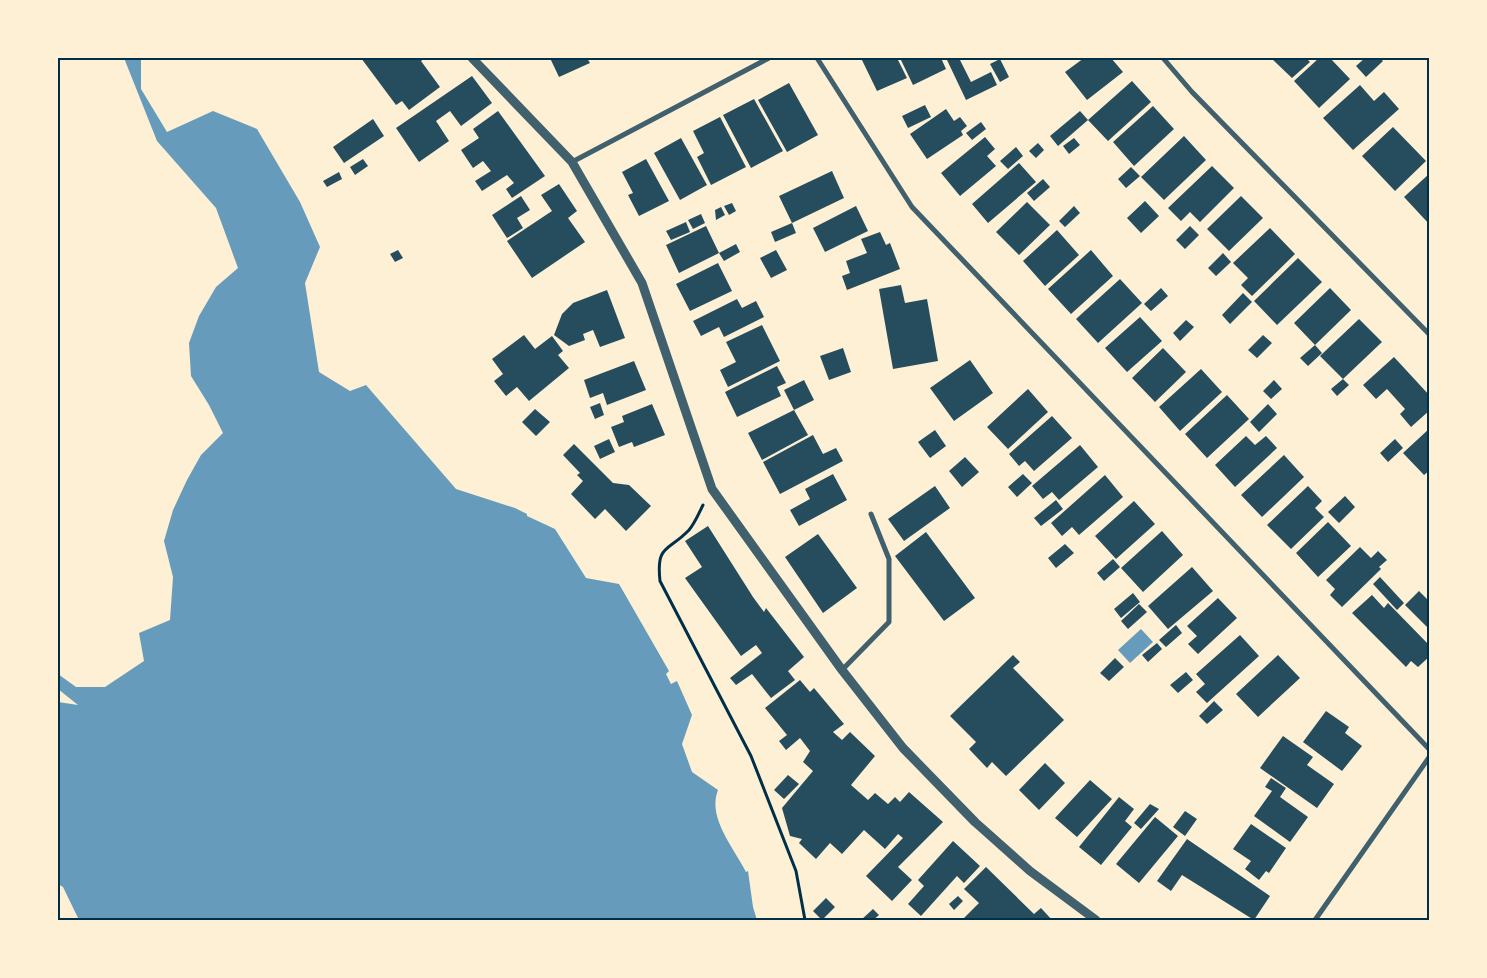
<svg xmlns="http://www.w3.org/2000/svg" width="1487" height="978" viewBox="0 0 1487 978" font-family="'DejaVu Sans',sans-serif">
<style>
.water{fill:#669bbc}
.building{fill:#264d5e}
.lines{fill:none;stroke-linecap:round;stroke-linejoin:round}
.path{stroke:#003049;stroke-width:3}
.minor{stroke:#3f606c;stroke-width:5}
.tertiary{stroke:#3f606c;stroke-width:9}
.neatline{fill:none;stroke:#003049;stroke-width:2}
</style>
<rect width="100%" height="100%" fill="#fdf0d5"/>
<path class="water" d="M124 58H141V89L167 132 213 111 257 129 300 202 320 247 305 283 319 372 350 391 366 385 456 489 515 508 527 514V516L555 529 586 578 619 584 669 671 666 674 671 684 677 681 692 715 682 744 692 772 718 790C707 818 734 848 746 872L748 871 753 907 757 920H79L63 887 58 884V702L78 705 58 689V674L76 687H105L144 661 139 633 170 620 173 577 164 541 173 510 187 480 201 455 223 433 209 405 191 376 189 343 199 316 216 287 238 268 216 208 157 141Z
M1141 629 1153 642 1130 663 1118 650Z"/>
<path class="building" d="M361 58H425L421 61 440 87 409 110 402 101 396 105Z
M550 58H587L590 63 559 77Z
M861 58H897L907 78 877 91Z
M900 58H941L946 69 913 85Z
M952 58H959L971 82 991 72 997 85 966 100 947 60Z
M1084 58H1111L1123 72 1087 100 1065 72Z
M1271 58H1306L1310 62 1292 78Z
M1319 58H1330L1350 79 1319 108 1294 81Z
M1365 58H1380L1383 61 1366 77 1356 66Z
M1000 59 1009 77 1000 82 990 64Z
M472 76 492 103 461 126 450 111 436 121 449 141 419 162 396 128Z
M1132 81 1151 102 1108 141 1088 120Z
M789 83 818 135 787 152 758 100Z
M1360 85 1374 101 1384 92 1399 109 1353 150 1323 118Z
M754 99 783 151 751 168 723 115Z
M925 105 931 117 908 128 902 116Z
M1153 106 1174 129 1134 166 1113 142Z
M946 109 954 121 960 117 967 126 961 131 963 135 927 159 910 134Z
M498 111 545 176 512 198 506 189 514 183 507 175 482 191 475 181 491 171 483 161 473 168 461 150 479 138 473 129Z
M1080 111 1088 120 1058 146 1050 136Z
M720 117 746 167 711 185 697 157 704 153 693 131Z
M373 119 384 136 344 163 333 147Z
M981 122 986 129 972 140 966 133Z
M1393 127 1426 161 1395 191 1362 156Z
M1184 136 1206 160 1164 200 1141 177Z
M985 137 995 149 987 156 996 166 960 196 941 173Z
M681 138 707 185 680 200 654 153Z
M1074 138 1080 145 1069 154 1063 146Z
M1038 143 1044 150 1036 158 1029 151Z
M1016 147 1023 156 1008 169 1000 161Z
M363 159 368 166 355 175 350 167Z
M646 159 669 201 639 216 628 195 633 193 622 172Z
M1019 163 1036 182 988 223 972 204Z
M1212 166 1234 188 1200 222 1190 212 1181 221 1168 208Z
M1131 167 1140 176 1126 188 1118 179Z
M832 171 844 198 792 223 779 196Z
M339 172 342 179 327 187 323 181Z
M1430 173V225L1404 197Z
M1043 179 1050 187 1034 201 1027 193Z
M559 184 577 211 568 218 585 242 532 278 507 241 552 211 541 195Z
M521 196 530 210 517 218 523 228 507 238 492 215Z
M1241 196 1263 218 1229 251 1207 229Z
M1145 201 1159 216 1141 233 1127 218Z
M1027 202 1050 225 1019 255 996 232Z
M732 203 736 211 729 215 724 206Z
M856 206 868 231 825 252 813 228Z
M1074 206 1080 213 1065 227 1059 221Z
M721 207 725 215 716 220 715 210Z
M701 214 705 223 693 229 688 220Z
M686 222 690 232 671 240 666 231Z
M792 223 796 233 775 242 771 232Z
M706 226 719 253 679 273 666 245Z
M1190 226 1199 235 1185 249 1176 240Z
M1270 228 1295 254 1252 296 1241 285 1248 278 1233 263Z
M1057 230 1079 255 1045 286 1023 261Z
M880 232 886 245 890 243 900 269 847 290 842 276 850 273 846 261 867 253 861 239Z
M736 244 740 252 724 261 719 253Z
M398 250 403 258 395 262 390 254Z
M776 250 787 270 771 278 760 258Z
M1091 250 1113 276 1071 314 1048 289Z
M1223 253 1231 262 1216 276 1208 268Z
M1298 258 1322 282 1277 325 1254 301Z
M718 263 732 291 690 311 676 284Z
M1120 279 1142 303 1098 343 1076 319Z
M901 285 905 303 927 299 938 361 893 369 879 289Z
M1161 288 1168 296 1151 311 1144 304Z
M1330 288 1351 310 1315 345 1294 323Z
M607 290 625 338 600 347 593 330 583 334 585 340 569 346 554 335 562 314 573 303Z
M1243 293 1252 302 1230 324 1222 315Z
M737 299 742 308 756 301 764 317 724 337 719 327 701 336 693 321Z
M1140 317 1162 341 1127 372 1105 348Z
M1359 319 1382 342 1343 379 1349 385 1337 396 1331 389 1343 379 1320 356Z
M1186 320 1194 327 1180 341 1173 333Z
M762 325 780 361 728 387 720 370 736 362 726 342Z
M524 335 535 349 552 336 563 351 558 355 569 368 529 401 517 387 506 396 494 381 503 374 492 359Z
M1263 335 1272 343 1257 358 1248 350Z
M1315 345 1322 353 1308 366 1300 358Z
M843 348 851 372 829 380 820 356Z
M1163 348 1186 372 1155 402 1132 378Z
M1394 357 1430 396V410L1411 427 1400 414 1405 409 1387 389 1376 399 1363 385Z
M970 360 993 393 954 421 930 388Z
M634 361 646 390 607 405 603 393 590 398 584 380Z
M777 366 786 383 777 387 781 396 737 417 725 392Z
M1201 369 1222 392 1180 431 1159 407Z
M804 380 814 400 794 410 784 390Z
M1274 380 1282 389 1271 399 1263 391Z
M1028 389 1048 412 1008 449 987 427Z
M1227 395 1249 419 1207 458 1185 434Z
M600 403 604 415 595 419 590 407Z
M652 404 665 435 634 447 632 442 619 447 611 427 624 422 622 416Z
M1268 404 1277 414 1259 432 1250 422Z
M535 409 550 422 536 436 522 422Z
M794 410 808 435 762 460 748 433Z
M1052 416 1072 438 1034 471 1025 461 1019 466 1009 454Z
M1430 428V470L1424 475 1403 453Z
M935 430 946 446 930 458 918 442Z
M813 435 823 454 836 448 843 461 780 494 763 462Z
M1246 436 1255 445 1266 436 1277 448 1235 487 1215 465Z
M609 439 615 452 600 459 594 446Z
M1395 439 1403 448 1388 462 1380 453Z
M574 444 613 483 629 485 651 506 626 531 605 509 595 519 571 494 583 481 577 475 580 473 563 455Z
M1080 445 1098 467 1059 500 1052 492 1043 499 1032 486Z
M1284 455 1304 477 1262 517 1241 495Z
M965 457 979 472 962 487 949 471Z
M833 474 847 500 799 526 790 510 810 499 805 489Z
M1023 474 1032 483 1017 497 1008 487Z
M1105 475 1123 497 1079 535 1072 527 1062 536 1051 523Z
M935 486 950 508 904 541 888 519Z
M1308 486 1322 501 1315 508 1324 517 1291 549 1267 525Z
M1345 496 1355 507 1339 523 1328 512Z
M1056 500 1063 509 1041 526 1034 518Z
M1134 501 1155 524 1116 559 1095 536Z
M1328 522 1351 546 1318 577 1296 553Z
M708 526 753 597 764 612 766 608 804 657 788 671 795 680 771 698 752 674 736 685 730 678 762 653 756 645 741 656 685 578 702 567 685 541Z
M1162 531 1183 555 1143 592 1121 568Z
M926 532 975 598 944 621 895 556Z
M818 534 857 588 823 613 785 557Z
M1065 544 1074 553 1056 568 1048 558Z
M1360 547 1371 558 1378 551 1387 560 1379 567 1381 569 1342 607 1330 595 1335 589 1326 580Z
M1113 559 1120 567 1104 581 1097 573Z
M1192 567 1213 591 1168 629 1148 606Z
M1380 577 1404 603 1397 610 1373 584Z
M1419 591 1430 602V630L1405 605Z
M1133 593 1140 602 1121 618 1114 609Z
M1372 595 1384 608 1388 603 1430 646V656L1418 667 1411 661 1406 667 1352 613Z
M1218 598 1237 618 1198 654 1188 644 1197 636 1187 626Z
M1139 604 1147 612 1128 629 1121 621Z
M1176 625 1182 633 1166 647 1159 640Z
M1240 635 1259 656 1207 703 1196 692 1205 684 1196 674Z
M1157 643 1162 649 1148 662 1142 655Z
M1013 655 1020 662 1013 668 1064 720 1006 776 992 762 987 768 969 749 976 742 950 716Z
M1278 655 1300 678 1258 717 1236 694Z
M1115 658 1124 667 1109 681 1100 673Z
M1186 672 1193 680 1178 693 1170 685Z
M800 680 810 692 814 688 844 724 833 732 842 740 850 732 875 756 851 785 868 800 875 793 888 804 895 797 900 802 909 792 943 822 898 867 912 880 892 901 866 876 903 838 898 834 885 849 864 830 842 854 830 843 816 859 799 843 802 839 790 836 782 808 813 771 803 762 810 751 800 738 786 750 779 741 787 735 765 708Z
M1214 701 1223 710 1207 724 1199 716Z
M1326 711 1349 727 1345 733 1362 746 1342 771 1303 742Z
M1283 736 1313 757 1307 765 1334 784 1317 808 1260 768Z
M1045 763 1065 783 1039 810 1019 790Z
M788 775 799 784 784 799 774 790Z
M1271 778 1286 788 1280 797 1308 817 1290 842 1254 816 1272 791 1265 787Z
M1090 780 1112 799 1077 837 1055 818Z
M1119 797 1134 809 1125 821 1132 827 1101 865 1079 847Z
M1150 804 1159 809 1141 829 1134 823Z
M1185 811 1197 819 1185 836 1173 827Z
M1155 817 1178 836 1139 883 1116 864Z
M1251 824 1286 848 1269 873 1266 871 1259 880 1245 869 1251 861 1233 849Z
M1187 839 1270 896 1254 920 1182 875 1171 891 1157 881Z
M953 841 980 866 964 883 957 876 921 916 908 904 924 886 918 880Z
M986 867 1034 914 1041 908 1052 920H962L979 903 964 889Z
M958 896 963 901 954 910 949 904Z
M826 898 835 907 822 920 813 911Z
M873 909 879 915 873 920H861Z"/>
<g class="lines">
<path class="path" d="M703 505C699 513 695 523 689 530 668 552 656 544 660 581L751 756 796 871 805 920"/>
<path class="minor" d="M817 58 912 207 1430 750
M1163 58 1192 92 1430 335
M572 162 769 58
M842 670 889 622V559L871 514
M1315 920 1430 756"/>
<path class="tertiary" d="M472 58 572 162 642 283 712 489 842 670 903 748 975 822 1030 871 1096 920"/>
</g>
<rect width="1487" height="978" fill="none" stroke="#fdf0d5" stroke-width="118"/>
<rect x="59" y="59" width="1369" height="860" class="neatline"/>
</svg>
